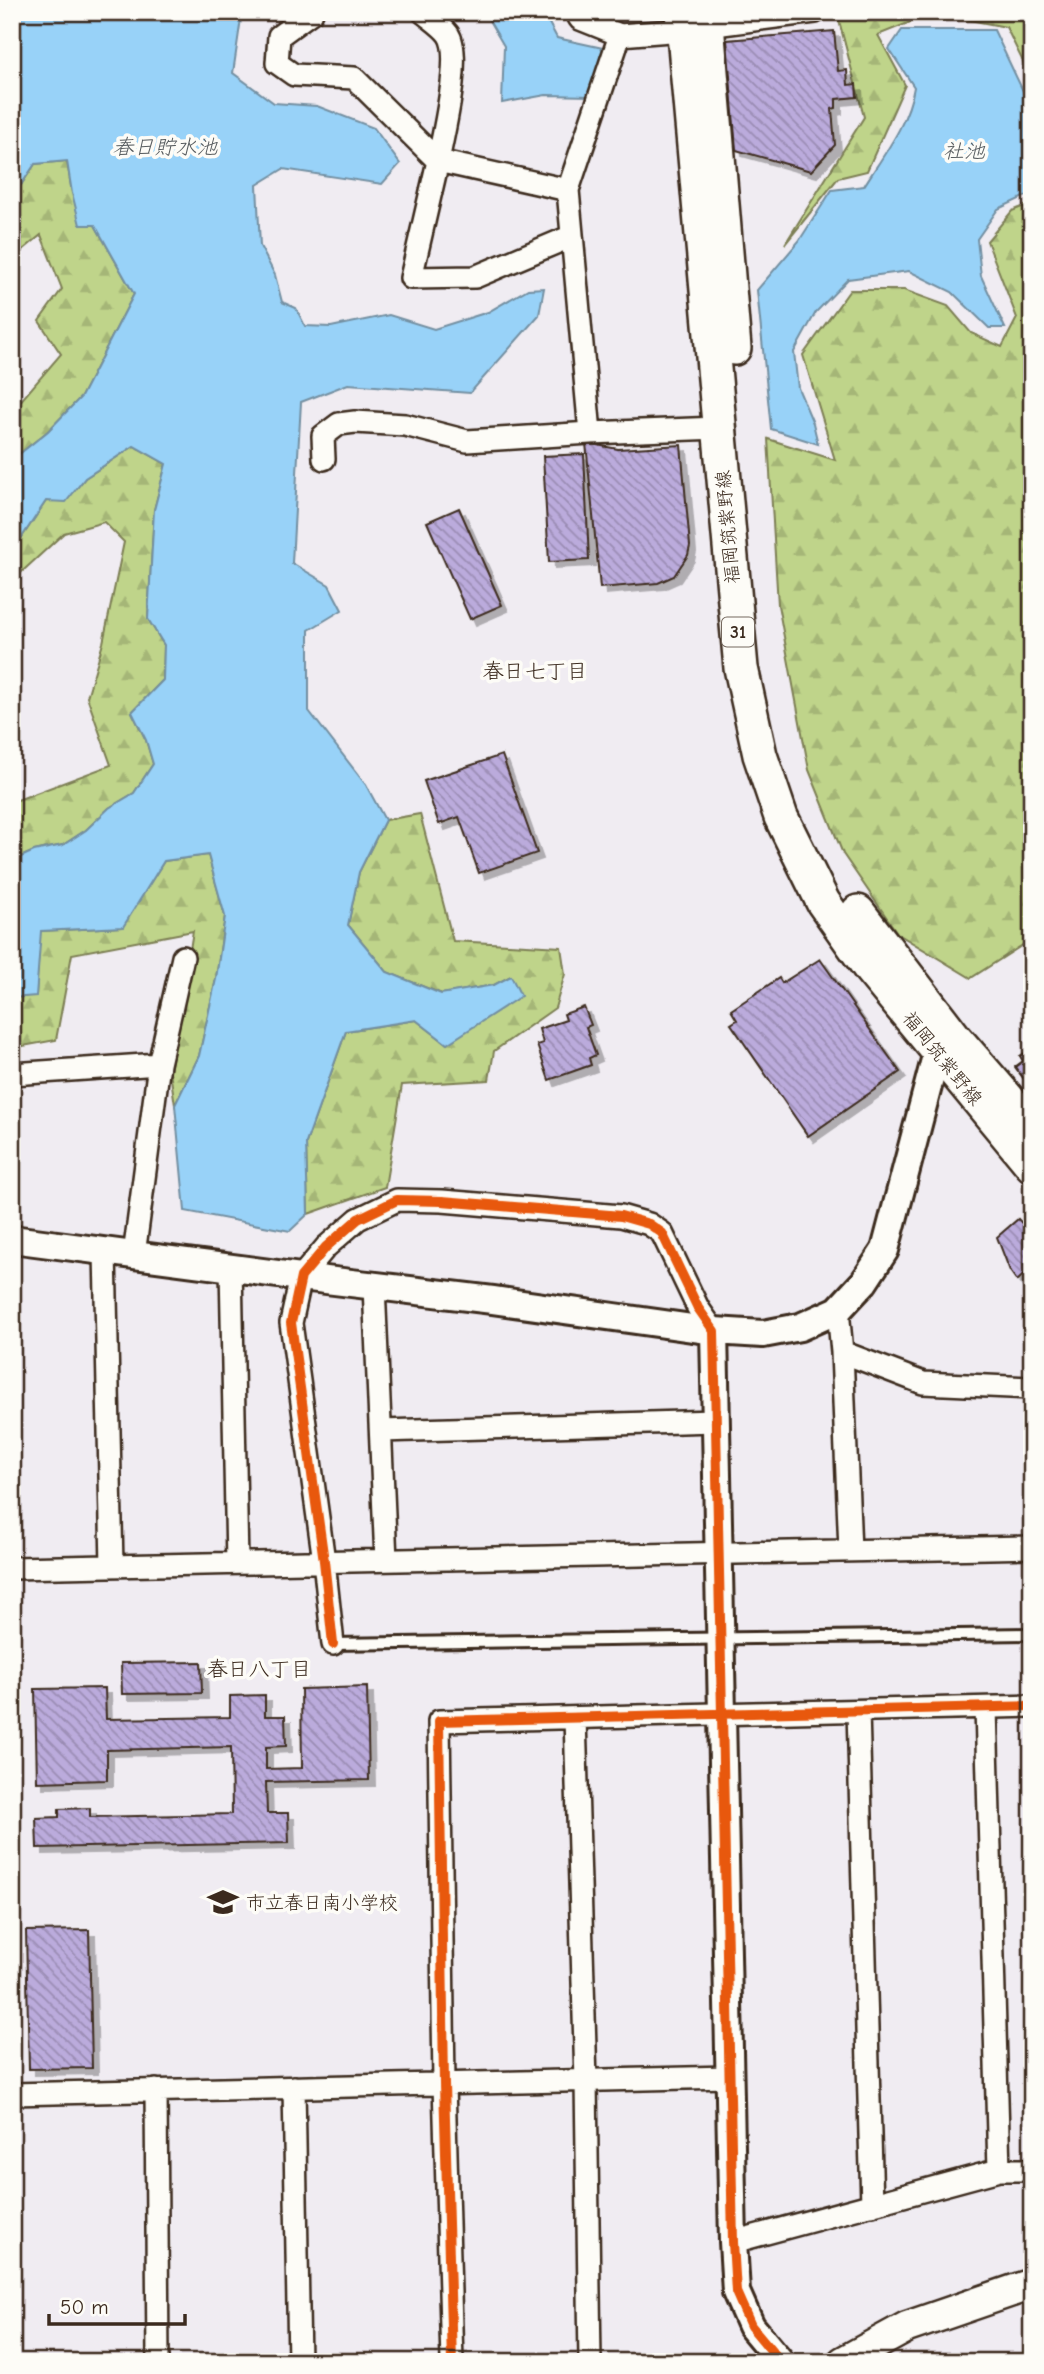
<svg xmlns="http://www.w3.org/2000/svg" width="1044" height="2374" viewBox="0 0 1044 2374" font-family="'Comic Neue','Klee One',sans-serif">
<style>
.forest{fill:url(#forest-firs);stroke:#7d7f54;stroke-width:2}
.water{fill:#98d2f8;stroke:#738fa1;stroke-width:2}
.building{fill:url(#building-back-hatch);stroke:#3b2a1e;stroke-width:2;filter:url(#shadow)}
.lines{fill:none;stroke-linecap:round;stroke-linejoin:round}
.service-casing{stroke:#3b2a1e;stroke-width:16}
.minor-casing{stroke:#3b2a1e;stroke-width:26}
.tertiary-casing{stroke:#3b2a1e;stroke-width:32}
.secondary-casing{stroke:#3b2a1e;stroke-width:35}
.primary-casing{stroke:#3b2a1e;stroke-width:38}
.service{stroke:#fdfcf7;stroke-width:10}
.minor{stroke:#fdfcf7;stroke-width:21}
.tertiary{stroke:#fdfcf7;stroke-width:26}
.secondary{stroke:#fdfcf7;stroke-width:30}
.primary{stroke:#fdfcf7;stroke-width:33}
.cycleway-casing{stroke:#fdfcf7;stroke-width:15}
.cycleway{stroke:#e8590c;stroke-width:10}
.labels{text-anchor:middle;stroke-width:7;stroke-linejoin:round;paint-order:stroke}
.shield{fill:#fdfcf7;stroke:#75695f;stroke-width:2}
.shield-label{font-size:18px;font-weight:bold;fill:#3b2a1e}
.street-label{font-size:19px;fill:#3b2a1e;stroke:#fdfcf7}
.poi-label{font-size:19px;fill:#3b2a1e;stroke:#fdfcf7;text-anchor:start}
.water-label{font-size:21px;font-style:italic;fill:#575c5f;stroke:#fdfcf7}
.neighbourhood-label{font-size:21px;fill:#3b2a1e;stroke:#fdfcf7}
</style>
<defs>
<pattern id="forest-firs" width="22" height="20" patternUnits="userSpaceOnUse" patternTransform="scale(1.75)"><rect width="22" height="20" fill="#bfd48a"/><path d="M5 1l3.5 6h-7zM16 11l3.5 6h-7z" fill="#a5b677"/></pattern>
<pattern id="building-back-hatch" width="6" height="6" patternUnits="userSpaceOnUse" patternTransform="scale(1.75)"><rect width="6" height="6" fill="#bbabdc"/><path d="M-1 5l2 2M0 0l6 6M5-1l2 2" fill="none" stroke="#998bb2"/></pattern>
<filter id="shadow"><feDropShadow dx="6" dy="6" stdDeviation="0" flood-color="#0004"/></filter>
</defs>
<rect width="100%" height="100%" fill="#f0ecf2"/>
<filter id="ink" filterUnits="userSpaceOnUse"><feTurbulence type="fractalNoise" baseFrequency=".0143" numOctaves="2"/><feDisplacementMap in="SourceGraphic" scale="14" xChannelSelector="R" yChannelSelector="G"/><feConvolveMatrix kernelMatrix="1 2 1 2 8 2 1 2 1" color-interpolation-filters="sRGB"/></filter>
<g filter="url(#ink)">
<path class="forest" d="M990 12 1032 20V80L1006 27 933 13 878 35 905 85 867 171 838 178 785 244 864 117 837 13Z
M67 161 72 193 95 225 134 294 81 397 48 431 12 460V411L61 354 39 321 62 289 41 235 12 259V188L21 185 35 164Z
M1032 203V939L971 978 898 934 843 854 809 770 778 605 768 439 835 460 803 355 850 290H904L948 306 971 333 1002 347 1017 318 987 241 1012 211Z
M134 446 166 464 154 510 148 619 164 645 163 680 132 712 146 740 153 764 134 793 109 808 86 830 63 845 34 851 12 861V802L111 765 87 697 103 643 124 542 104 522 64 533 12 581V552L46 501H66L85 478Z
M420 814 453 941 561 947 565 974 555 1008 494 1051 489 1080 402 1085 385 1187 308 1214 306 1143 346 1031 416 1020 447 1044 511 976 494 985 442 994 387 972 348 925 359 872 385 820Z
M208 855 225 916 216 979 199 1056 175 1105 170 1072 193 931 72 954 56 1040 12 1048V998L36 995 40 931 122 927 164 861Z"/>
<path class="water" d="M24 12H242L233 73 274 103 317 106 374 128 400 164 382 184 283 169 257 185 260 246 275 275 282 302 296 308 305 326 331 327 389 315 434 329 488 312 528 289 544 288 539 315 470 393 348 384 301 402 292 563 329 585 342 610 309 630V711L366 785 385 820 359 872 348 925 387 972 441 994 494 985 511 976 521 996 447 1044 416 1020 346 1031 306 1143 308 1214 290 1231 185 1211 175 1105 199 1056 216 979 225 916 208 855 164 861 123 927 41 931 36 996 12 998V861L34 851 63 845 86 830 109 808 134 793 153 764 146 740 132 712 163 680 164 645 148 619 154 510 166 464 134 446 85 478 66 502 46 501 12 552V460L48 431 81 397 134 294 95 225H80L72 193 67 161 35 164 21 185 12 188V21Z
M484 12H543L557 38 603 48 591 96 546 95 502 103 504 46Z
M902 30H994L1032 110V193L998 209 977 239 981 276 1005 328H989L952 292 909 271 848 279 816 312 794 352 798 388 813 423 818 444 771 429 757 290 799 241 832 190 864 186C884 154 908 124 914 87L889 49Z"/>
<path class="building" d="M834 31 838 71 847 70 848 85 856 84 857 97 836 99V108L832 109 835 145 811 171 736 150 727 40Z
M586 443 618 449 681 445 690 546 688 555 674 576 658 583 600 588Z
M584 454 589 560 549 562 543 456Z
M459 508 502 605 470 619 427 522Z
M502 755 537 853 479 873 459 817 439 824 424 781Z
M820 959 900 1072 808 1136 731 1024 737 1020 731 1010 779 978 782 983Z
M584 1007 591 1025 586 1027 596 1055 589 1058 591 1065 549 1080 537 1045 543 1043 539 1029 566 1020 564 1014Z
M1032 1048V1072L1023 1078 1015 1067 1023 1061 1020 1056Z
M1018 1219 1032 1234V1267L1017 1281 1010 1271 997 1237Z
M1032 1285V1311L1024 1309Z
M201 1662 202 1693 122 1694 121 1663Z
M367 1687 369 1780 266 1782 267 1813H288L289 1843 37 1848 36 1818 59 1817V1809L90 1808V1817L232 1814 231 1747 107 1750V1780L37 1782 35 1689 105 1688 106 1719 230 1717V1696L265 1695V1716H285L286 1746 266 1747V1769L302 1768 301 1689Z
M89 1930 92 2068 29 2069 26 1931Z"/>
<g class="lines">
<g class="service-casing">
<path id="service" d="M333 1644 1032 1634"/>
</g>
<g class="minor-casing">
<path id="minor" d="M312 12 279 36 277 63 294 75 354 78 438 161C443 135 463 54 448 34 442 26 431 19 423 12
M576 12 580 19 620 35 683 30
M707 26 815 12
M568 190 620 35
M572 236 475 277 411 278 438 161 568 190 590 433
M324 459 323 436 339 424 355 422 405 425 467 441 590 433 718 428
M12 1074 159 1064
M105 1252 112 1566
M134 1255 159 1064 183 957
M231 1267 237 1563
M374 1286 386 1560
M838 1310 842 1352 850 1551
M842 1352 923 1383 1032 1388
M381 1431 715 1421
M12 1568 1032 1547
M333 1644 324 1561 291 1323 301 1277 326 1247 358 1219 397 1200 442 1201 621 1216 649 1224 662 1233 698 1308 714 1331
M986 1708 999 2170
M858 1711 872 2205
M575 1718 586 2081 590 2362
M294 2087 299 2362
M156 2090 158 2362
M12 2094 728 2077
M733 2242 999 2170H1032
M452 2362 444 2084 439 1721 1032 1706"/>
</g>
<g class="tertiary-casing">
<path id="tertiary" d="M12 1239 301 1277 493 1300 714 1331 763 1334 800 1327 838 1310 864 1282 885 1250 937 1052
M714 1331 733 2242 736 2292 751 2326 781 2362"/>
</g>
<g class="secondary-casing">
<path id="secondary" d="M843 2362 907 2327 1032 2284"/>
</g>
<g class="primary-casing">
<path id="primary" d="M682 12 736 613 741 668 760 755 781 817 823 902 871 970 1032 1165
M706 12 734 348
M858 912 955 1038 1032 1127"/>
</g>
<use href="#service" class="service"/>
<use href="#minor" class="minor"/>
<use href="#tertiary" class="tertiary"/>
<use href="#secondary" class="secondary"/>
<use href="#primary" class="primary"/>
<g class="cycleway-casing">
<path id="cycleway" d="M333 1644 324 1561 291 1323 301 1277 326 1247 358 1219 397 1200 442 1201 621 1216 649 1224 662 1233 698 1308 714 1331 733 2242 736 2292 751 2326 781 2362
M452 2362 444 2084 439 1721 1032 1706"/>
</g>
<use href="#cycleway" class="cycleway"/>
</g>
</g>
<defs>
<g id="school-bare" transform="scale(2.415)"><path d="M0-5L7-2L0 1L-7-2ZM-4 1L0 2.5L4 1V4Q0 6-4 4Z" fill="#3b2a1e" stroke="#fdfcf7" stroke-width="2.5" paint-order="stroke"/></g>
</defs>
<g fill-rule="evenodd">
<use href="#school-bare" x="223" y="1902"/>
</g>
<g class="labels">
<rect class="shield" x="722" y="617.5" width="32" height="29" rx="5"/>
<g class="shield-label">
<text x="738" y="638">31</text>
</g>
<g class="street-label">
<text transform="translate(727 527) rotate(-95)" y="7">福岡筑紫野線</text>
<text transform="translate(943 1058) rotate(51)" y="7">福岡筑紫野線</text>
</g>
<g class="poi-label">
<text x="246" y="1909">市立春日南小学校</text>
</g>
<g class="water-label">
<text x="165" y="154">春日貯水池</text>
<text x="964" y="158">社池</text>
</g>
<g class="neighbourhood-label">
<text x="535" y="678">春日七丁目</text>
<text x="259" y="1676">春日八丁目</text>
</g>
</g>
<rect width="1044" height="2374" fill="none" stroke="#fdfcf7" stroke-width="42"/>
<rect x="21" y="21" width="1002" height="2332" fill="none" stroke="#3b2a1e" stroke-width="2.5" filter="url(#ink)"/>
<path d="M49 2314v10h136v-10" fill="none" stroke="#3b2a1e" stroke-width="3.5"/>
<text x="60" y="2314" font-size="21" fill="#3b2a1e" stroke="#fdfcf7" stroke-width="5" paint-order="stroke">50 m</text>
</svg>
